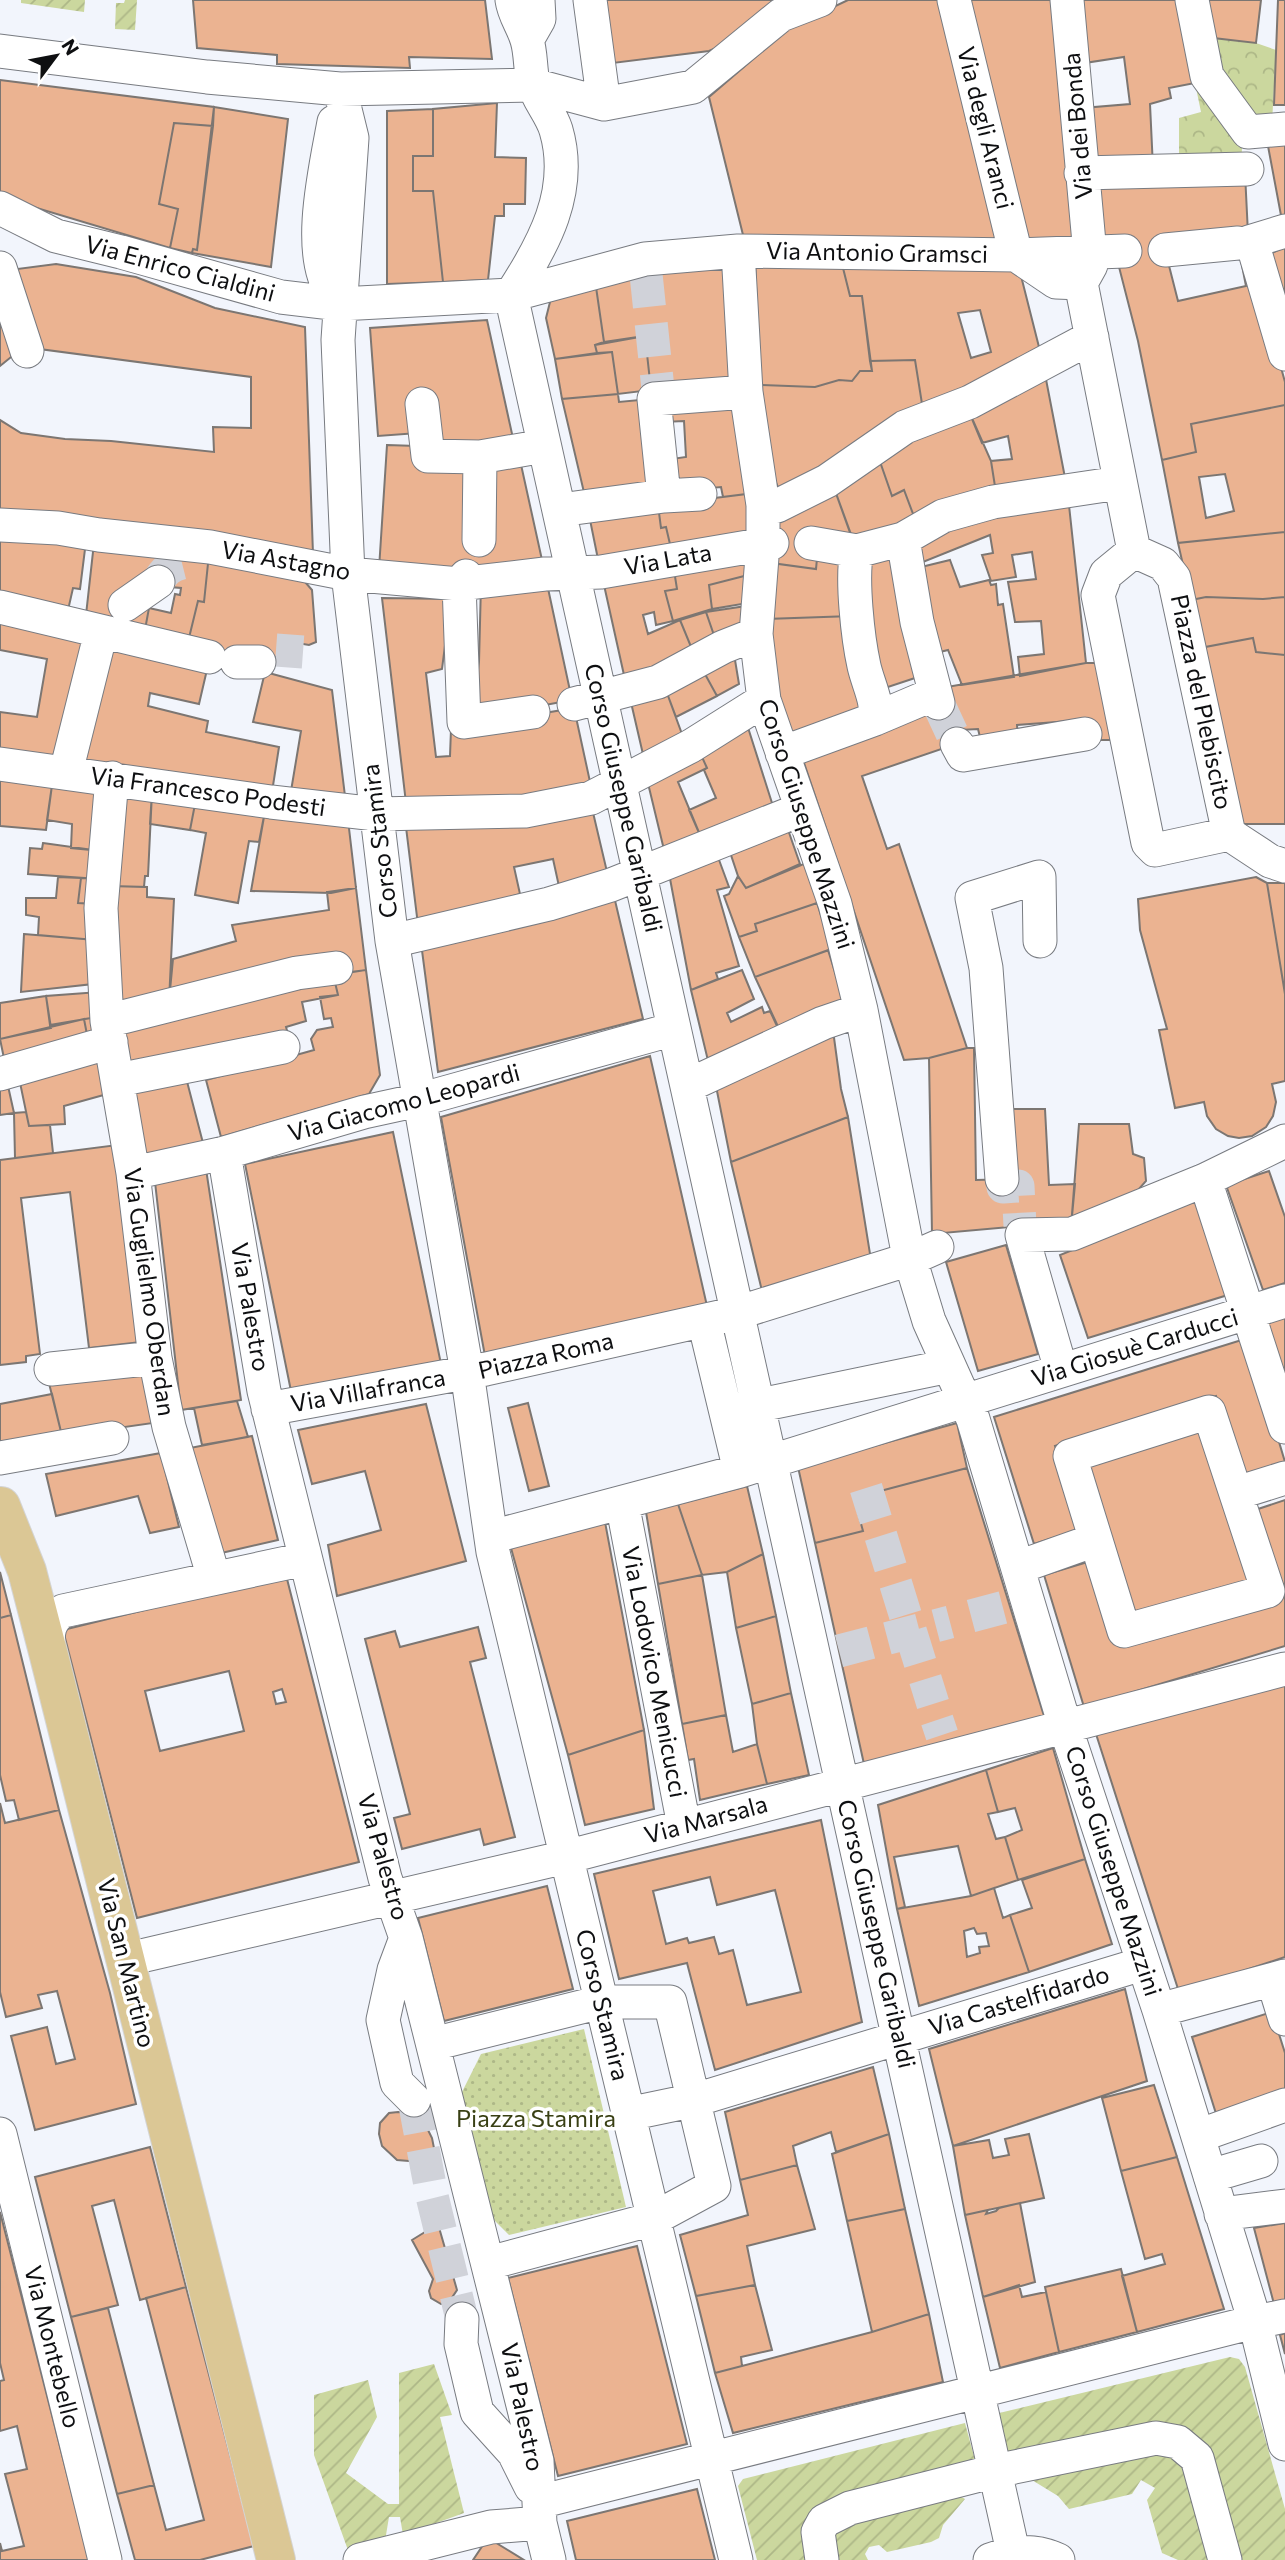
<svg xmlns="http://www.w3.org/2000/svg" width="1285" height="2560" viewBox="0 0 1285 2560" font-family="Commissioner,sans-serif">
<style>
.forest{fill:url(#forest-crowns)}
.park{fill:url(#park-dots)}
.garden{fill:url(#garden-furrows)}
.building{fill:#ebb391;stroke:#7c7672;stroke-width:2;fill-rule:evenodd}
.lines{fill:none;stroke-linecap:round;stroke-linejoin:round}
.minor-tunnel{stroke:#d0d2d9;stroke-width:33;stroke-dasharray:33 17;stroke-linecap:butt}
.minor-casing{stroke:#787b81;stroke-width:35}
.major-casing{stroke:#d4d4d4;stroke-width:40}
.minor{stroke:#fff;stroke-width:33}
.major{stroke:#dbc795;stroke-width:38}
.labels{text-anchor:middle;stroke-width:7;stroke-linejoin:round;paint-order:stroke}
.street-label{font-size:24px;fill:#0e0f11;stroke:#fff}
.park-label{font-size:24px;fill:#394014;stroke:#fff}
</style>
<defs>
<pattern id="forest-crowns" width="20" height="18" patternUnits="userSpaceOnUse" patternTransform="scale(1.75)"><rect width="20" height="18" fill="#cbd79e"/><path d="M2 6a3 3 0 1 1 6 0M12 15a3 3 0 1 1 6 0" fill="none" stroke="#adb787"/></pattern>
<pattern id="park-dots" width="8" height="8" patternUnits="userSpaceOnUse" patternTransform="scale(1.75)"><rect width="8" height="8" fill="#cbd79e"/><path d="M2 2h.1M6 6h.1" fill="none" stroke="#adb787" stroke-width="1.8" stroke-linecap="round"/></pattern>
<pattern id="garden-furrows" width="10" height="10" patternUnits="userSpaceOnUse" patternTransform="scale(1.75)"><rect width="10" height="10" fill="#cbd79e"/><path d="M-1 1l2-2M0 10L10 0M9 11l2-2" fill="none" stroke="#adb787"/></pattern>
</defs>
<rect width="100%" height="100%" fill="#f2f5fc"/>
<path class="forest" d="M1205 37 1256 43 1276 50 1272 123 1248 125Z
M1195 83 1243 131 1241 165 1179 166V118L1201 112Z"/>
<path class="park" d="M584 2029 626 2207 509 2235 492 2218 460 2096 481 2054Z"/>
<path class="garden" d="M21 0H85L84 12 21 3Z
M125 0H137L135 30 115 29 116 3H124Z
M1230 2357 1239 2359 1245 2367 1285 2509V2560H1233L1198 2451 1006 2465 995 2414Z
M434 2364 452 2415 440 2417 464 2513 403 2535 400 2517H389L385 2541 349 2553 314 2455V2395L368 2380 377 2417 346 2473 388 2504H399V2373Z
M965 2423 978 2471 840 2504 814 2560H757L738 2486 743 2479Z
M1167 2445 1186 2460 1218 2560H1178L1162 2553 1147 2500 1155 2488 1141 2480 1132 2494 1069 2509 1058 2496 1027 2477Z
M953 2492 965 2499 943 2525 939 2538 931 2542 887 2552 879 2545 869 2547 865 2554 868 2560H829V2530Z"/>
<path class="building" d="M193 0H485L492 59 409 57 410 68 277 64V55L197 48Z
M597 0H784L730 42 709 51 605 64Z
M848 0H950L1009 249 745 243 709 97 789 28Z
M958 0H1063L1082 243 1018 248Z
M1072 0H1182L1195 83 1169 88 1171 98 1150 104 1153 168 1088 171 1083 108 1130 104 1124 57 1078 64Z
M1199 0H1261L1256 43 1205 37Z
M1278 0H1285V105H1274Z
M0 80 214 107 213 126 174 123 159 204 178 209 170 248 0 197Z
M497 103 495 157 526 158 525 204H504V216H495L488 280 443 282 433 191H413V156H433V109Z
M214 107 288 119 271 267 192 253 193 249 197 250Z
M433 109V156H413V191H433L443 282 387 284V111Z
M174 123 213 126 197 250 193 249 192 253 170 248 178 209 159 204Z
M1285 143V225L1283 226 1268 146Z
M1245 173 1248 234 1165 250 1178 301 1246 286 1239 250 1258 285 1285 382V405L1191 424 1196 452 1162 460 1138 341 1118 263 1092 242 1083 182Z
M1285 247V324L1263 257Z
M731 260 738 388 651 390 645 336 604 342 596 287 693 264Z
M755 261 843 268 850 296H862L872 371H860L852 381 839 380 815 387 760 385Z
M56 264 136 277 215 308 305 327 313 554 0 517V420L21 433 65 439 111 441 214 452 213 427 251 428V377L32 348 17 269Z
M1018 264 1041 355 923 410 915 360 870 361 862 296H850L843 268ZM980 310 991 352 971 358 958 313Z
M596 287 604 342 595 345 597 353 555 359 546 318 551 298Z
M0 300 21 349 0 366Z
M487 320 514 443 441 451 418 433 378 436 370 328Z
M645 336 651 390 618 394 612 352 597 353 595 345Z
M612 352 618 394 562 399 555 359Z
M915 360 923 410 783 499 768 464 760 385 815 387 839 380 852 381 860 371H872L870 361Z
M1044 369 1067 488 997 499 991 461 1012 459 1008 436 982 443 967 407Z
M618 394 619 402 650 399 660 491 586 501 562 399Z
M743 395 755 493 723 497 721 487 668 492 665 460 686 457 684 421 664 422V401Z
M1285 405V532L1178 543 1162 460 1196 452 1191 424ZM1225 474 1234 511 1206 518 1199 477Z
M967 407 991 461 997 499 918 527 904 490 892 496 877 453Z
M387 445 417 446 476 460H520L544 569H379Z
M877 453 892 496 904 490 918 527 856 548 833 485Z
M833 485 853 541 818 548 816 569 771 563 775 510Z
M755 493 756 542 673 557 666 527 661 528 658 505Z
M1068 496 1086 663 1020 676 1018 657 1044 654 1041 621 1015 622 1008 582 1036 579 1032 552 1012 555 1016 577 991 581 982 555 993 553 990 535 923 562 912 536Z
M658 505 661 528 666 527 673 557 600 569 588 510Z
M0 530 86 541 80 589 73 588 66 619 0 604Z
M1285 532V597L1263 599 1206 597 1191 600 1178 543Z
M94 543 159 552 158 586 140 607 149 608 144 635 85 624Z
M818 548 850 555 852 616 766 619 771 563 816 569Z
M755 549 752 574 709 585 712 609 673 621 665 591 677 589 673 564Z
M902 551 918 677 882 689 860 555Z
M159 552 209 554 204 602 198 601 187 646 144 635 149 608 171 613 175 594 180 595 181 588 158 586Z
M209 554 299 575 312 590 316 642 309 645 291 642 289 654 271 658 237 659 187 646 198 601 204 602Z
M950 560 960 587 989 580 991 585 996 584 998 605 1003 604 1014 677 962 685 948 650 936 653 917 568Z
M673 564 677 589 665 591 673 621 656 625 654 612 643 615 648 634 680 620 694 654 626 684 602 576Z
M752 574 748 603 712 609 709 585Z
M546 579 572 700 529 708 472 714 479 662 481 584Z
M1206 597 1263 599 1285 597V655L1256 652 1253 638 1205 647 1191 600Z
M382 598 451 599 442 669 426 673 436 757 450 756 451 729 574 708 592 791 406 803Z
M746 606 744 633 717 644 706 612Z
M0 611 96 635 60 760 0 753V712L37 717 47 659 0 650Z
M706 612 717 644 694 654 680 620Z
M852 616 873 711 793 741 768 669 766 619Z
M108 637 209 661 199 704 150 693 148 706 208 721 206 732 279 747 272 792 74 762Z
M1253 638 1256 652 1285 655V824H1241L1205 647Z
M733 648 739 684 717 696 700 665Z
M1086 663H1102L1112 740H1086L1083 720 1017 725 1018 738 982 745 978 729 960 730 941 688Z
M700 665 717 696 676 717 664 685Z
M265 672 332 690 345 796 290 797 301 731 253 722Z
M664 685 686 745 645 763 630 698Z
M947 702 965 741 862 776 887 849 899 844 967 1048 929 1058 904 1060 801 754Z
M744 715 772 803 703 842 689 810 716 798 704 770 707 768 697 746Z
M697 746 707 768 678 782 703 842 666 858 646 775Z
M0 774 53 778 46 830 0 826Z
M53 778 107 783 101 851 71 848 72 824 47 820Z
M115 787 152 792 148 876H145L144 887 111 886Z
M152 792 196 799 190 830 150 824Z
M196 799 265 811 259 842 249 841 238 903 195 895 206 833 190 830Z
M591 804 608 876 560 891 553 859 514 867 520 894 418 925 406 827Z
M265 811 348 820 356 888 331 893 251 891Z
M786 824 800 864 746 888 738 876 728 846Z
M43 843 101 851 99 879 28 874 30 848 42 849Z
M715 849 729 887 717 890 739 966 716 973 718 979 691 990 668 868Z
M806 863 820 902 755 924 757 931 739 937 724 896 729 894 738 876 746 888Z
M58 877 81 878 78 903 96 904 95 940 38 935 39 917 26 915V898H56Z
M1256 877 1267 883 1285 994V1081L1272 1084 1276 1102 1273 1116 1266 1127 1252 1136 1239 1138 1228 1136 1216 1129 1207 1116 1204 1102 1175 1108 1159 1030 1167 1029 1140 930 1138 899Z
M81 878 99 879 96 904 78 903Z
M1267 883H1285V994Z
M111 886 147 887V897L174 899 169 1001 116 1015Z
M356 888 366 970 169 1001 173 959 236 941 232 925 329 910 327 892Z
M613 892 643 1019 438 1072 421 943Z
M817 903 832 949 755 977 739 937 757 931 755 924Z
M24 934 95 940 93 984 21 992Z
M828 950 847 1010 781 1033 755 977Z
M366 970 380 1075 369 1094 221 1137 206 1080 314 1050 311 1039 317 1030 333 1027 331 1018 324 1019 320 997 338 995 333 974Z
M742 970 754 999 727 1013 731 1022 762 1007 764 1013 770 1011 777 1026 710 1069 691 990Z
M333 974 338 995 302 1002 306 1021 286 1027 288 1034 123 1073 115 1023Z
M99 992 103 1016 50 1025 46 996Z
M46 996 51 1028 0 1039V1003Z
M98 1017 89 1045 84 1019Z
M84 1019 89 1045 6 1068 0 1039Z
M832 1023 841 1089 848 1117 731 1162 715 1081Z
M105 1046 118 1091 64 1106 65 1124 29 1126 18 1073Z
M967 1048H974L976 1180 1013 1179 1012 1109H1045L1049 1185 1075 1184 1071 1227 1020 1226 932 1234 929 1058Z
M650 1056 707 1306 485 1356 441 1117Z
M184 1070 203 1143 136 1156 124 1082Z
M6 1077 14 1113 0 1115V1079Z
M26 1112 29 1126 50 1125 53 1153 15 1158 14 1113Z
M848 1117 871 1260 762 1291 731 1162Z
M1079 1124H1129L1133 1154 1144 1158 1146 1181 1132 1197 1071 1227Z
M393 1132 441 1364 291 1391 245 1164Z
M117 1145 141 1342 89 1348 70 1192 21 1198 40 1354 26 1356V1362L0 1365V1160Z
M206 1169 241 1400 181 1410 155 1182Z
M1269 1171 1285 1217V1283L1263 1290 1226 1185Z
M1201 1198 1231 1294 1088 1338 1060 1255Z
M1006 1245 1038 1354 978 1371 946 1262Z
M1285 1312V1383L1251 1323Z
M1248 1338 1285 1462 1241 1475 1216 1396 1055 1446 1081 1529 1034 1544 994 1417Z
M146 1364 153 1423 62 1436 47 1375Z
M52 1394 62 1436 0 1448V1404Z
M237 1401 248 1437 202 1445 194 1408Z
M528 1403 549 1486 529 1491 508 1408Z
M426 1404 466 1561 337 1596 328 1545 381 1530 365 1471 312 1484 298 1430Z
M957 1423 967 1468 854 1498 863 1531 815 1543 798 1467Z
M1203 1424 1253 1583 1133 1620 1084 1461Z
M252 1436 278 1540 217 1554 190 1448Z
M161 1453 179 1527 150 1533 138 1496 56 1516 46 1474Z
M967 1468 1044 1716 864 1764 815 1543 863 1531 854 1498Z
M747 1486 763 1554 727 1572 702 1575 678 1504Z
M1285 1500V1646L1084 1707 1044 1575 1091 1561 1116 1644 1281 1595 1255 1510Z
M678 1504 702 1575 658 1584 646 1512Z
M605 1522 644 1730 568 1755 511 1548Z
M763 1554 776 1616 736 1628 727 1572Z
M0 1572 11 1615 0 1618Z
M286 1575 359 1862 137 1918 63 1630ZM229 1671 244 1731 160 1751 145 1691ZM282 1689 286 1702 276 1704 273 1692Z
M702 1575 726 1715 682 1724 658 1584Z
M11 1615 59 1810 19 1820 14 1800 6 1801 0 1775V1618Z
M776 1616 791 1693 752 1704 736 1628Z
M478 1627 486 1658 470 1662 515 1837 484 1845 480 1829 402 1849 394 1818 410 1814 365 1639 395 1631 400 1647Z
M1285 1683V1957L1179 1992 1096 1734Z
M791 1693 809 1775 767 1784 757 1744 752 1704Z
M726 1715 733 1752 757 1744 767 1784 700 1800 694 1759 688 1760 682 1724Z
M644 1730 654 1809 585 1825 568 1755Z
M1053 1748 1085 1859 1018 1880 1005 1837 1022 1830 1015 1808 998 1812 986 1770Z
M986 1770 998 1812 988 1814 996 1839 1005 1837 1018 1880 971 1896 958 1846 894 1857 905 1907 897 1909 878 1805Z
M0 1803 5 1823 59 1810 110 1993 136 2104 35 2130 11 2036 47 2027 56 2064 75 2059 57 1991 38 1995 42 2008 6 2017 0 1992Z
M821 1820 862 2022 715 2070 687 1963 619 1979 594 1874ZM710 1877 717 1905 775 1890 801 1992 747 2005 733 1950 719 1954 714 1937 689 1943 687 1938 666 1944 653 1891Z
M1085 1859 1112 1944 1029 1972 1010 1915 1032 1908 1022 1880Z
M547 1886 573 1989 444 2021 418 1918Z
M994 1888 1003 1918 1010 1915 1029 1972 919 2006 897 1909 971 1896ZM974 1928 977 1934 986 1933 989 1946 979 1947 980 1953 967 1957 964 1931Z
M1125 1989 1147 2081 953 2146 929 2049Z
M1272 2012 1285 2053V2099L1218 2120 1192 2037Z
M873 2067 889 2134 836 2152 831 2132 793 2146 797 2165 740 2180 725 2112Z
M1154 2085 1177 2157 1121 2171 1102 2098Z
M398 2112 409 2113 419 2120 426 2126 432 2138 434 2148 429 2156 421 2162 397 2160 382 2146 379 2134 380 2123 389 2113Z
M889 2134 905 2209 847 2221 832 2154Z
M1029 2134 1044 2198 965 2215 953 2146 989 2140 993 2158 1009 2155 1005 2139Z
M150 2147 186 2287 140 2300 114 2200 92 2206 118 2305 71 2317 35 2177Z
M1177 2157 1224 2309 1137 2332 1122 2276 1165 2264 1162 2254 1145 2259 1121 2171Z
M797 2165 815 2229 747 2246 755 2285 696 2296 680 2235 748 2215 740 2180Z
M1020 2203 1035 2282 983 2297 965 2215 988 2210 986 2214 996 2211 999 2208Z
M905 2209 929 2314 872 2332 847 2221Z
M0 2212 89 2560H0V2543L2 2551 24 2546 5 2474 27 2469 17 2426 0 2431V2381L4 2380 0 2363Z
M1285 2223V2301L1274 2304 1254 2228Z
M438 2224 457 2290 449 2302 441 2304 431 2298 429 2291 433 2279 412 2240Z
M637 2246 687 2444 558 2476 508 2278Z
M1121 2269 1137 2332 1059 2352 1045 2287Z
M755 2285 772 2350 741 2357 742 2366 715 2373 696 2296Z
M1019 2285 1022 2297 1046 2292 1059 2352 1000 2368 983 2297Z
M186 2287 254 2546 200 2560H135L117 2494 154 2485 166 2530 204 2520 146 2298Z
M108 2308 154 2485 117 2494 71 2317Z
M929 2314 943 2382 733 2433 715 2373 872 2332Z
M1285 2333V2354L1280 2335Z
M697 2489 715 2560H576L567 2521Z
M493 2541 524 2560H473L483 2545Z"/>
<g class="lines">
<path class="minor-tunnel" d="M646 274 658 389
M158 582C164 571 170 566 182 563
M276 650 303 652
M938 703 957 744
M1002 1179 1003 1187 1018 1186 1020 1226
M866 1488 933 1704
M971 1616 1005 1607
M839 1651 950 1622
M937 1720 942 1735
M414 2100 432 2196 462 2319"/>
<g class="minor-casing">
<path id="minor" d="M590 0 604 104
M954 0 1016 255
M1067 0 1091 265 1081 283 1134 551 1163 564 1174 578 1229 834 1270 861 1285 866
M1192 0 1207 76 1248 132 1285 129
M527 40 539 19 538 0
M0 51 207 77 340 89 533 85 604 104 693 87 781 15 820 0
M340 89 352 138 338 340 348 574 392 941 467 1372 493 1552 736 2560
M1081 173 1247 169
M0 208 56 236 121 252 281 297 340 304 511 295 645 259 738 251 1016 255 1125 251
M1249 242 1285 231
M1252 242 1285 354
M1165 250 1238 243
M738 251 746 392 763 505V544L756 634 764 700 835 904 861 1010 908 1252 929 1321 973 1419 1065 1726 1159 2010 1255 2322 1285 2444
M1016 255 1056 282 1081 283
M0 268 27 351
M332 292C305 254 326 166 334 122
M511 295 1013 2552
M511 295C543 246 574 191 556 130 551 113 537 99 533 82 530 68 531 53 527 40 523 26 514 15 512 0
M422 404 428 456 480 457
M664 496 700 494
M763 505 777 506 827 481 905 427 970 402 1092 337
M560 510 664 496 654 399 746 392
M0 525 58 528 99 535 210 547 348 574 459 584 545 574 601 572 772 543
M903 539 917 622 938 703
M479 540 480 457 544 446
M811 543 857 551 903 539 943 516 993 502 1119 483
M857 551C851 578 858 639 864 666 868 684 878 701 875 719
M1134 551 1106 574 1098 595 1148 843 1155 850 1229 834
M466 576 459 584 464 722 533 712
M125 605 158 582
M0 607 209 657
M237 662H259
M574 704 658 682 723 647 756 634
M957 744 963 755 1085 734
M782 753 875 719 934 694
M0 764 271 802 376 814 525 811 591 798 691 746 764 700
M66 772 101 632
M112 778 101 908 107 1021 133 1173 155 1358 169 1427 214 1578
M392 941 549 904 611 885 802 809
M107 1021 297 973 336 968
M0 1074 111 1042
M118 1080 283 1047
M687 1086 823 1023 861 1010
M224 1153 264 1391 385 1878 406 1938 537 2461 540 2523 549 2560
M133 1173 224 1153 364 1112 419 1100 674 1029
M1002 1179 986 968 972 898 1039 877 1040 941
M1205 1180 1285 1427
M704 1321 740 1471
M51 1369 155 1358
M1061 1370 1022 1235 1072 1234 1205 1180 1285 1141
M268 1409 486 1369 737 1313 910 1259 937 1247
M726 1412 949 1366
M1209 1412 1268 1591 1124 1631 1070 1456Z
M0 1458 112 1438
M1237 1493 1285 1478
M625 1518 684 1826
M491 1537 740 1471 1285 1301
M1019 1567 1095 1540
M48 1652C48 1634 47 1622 63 1611L305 1559
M406 1938 394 1970 383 2020 397 2083 414 2100
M124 1960 566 1857 1285 1669
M1273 1980 1285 2019
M1159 2010 1285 1976
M433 2044 601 2002H670L714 2186 653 2219 489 2263
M628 2114 695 2100 1142 1964
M0 2134 105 2560
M1198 2136 1285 2105
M1210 2176 1261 2161
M1221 2214 1285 2206
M462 2319 461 2344 477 2412 514 2453 531 2487
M539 2502 1242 2325 1285 2316
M360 2560 491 2527 540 2523
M822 2560 818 2532 824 2521 850 2508 995 2471 1156 2438 1178 2442 1197 2458 1225 2560
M990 2560C1014 2551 1035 2549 1058 2560"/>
</g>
<g class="major-casing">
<path id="major" d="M1 1506 27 1571 48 1652 276 2560"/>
</g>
<use href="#minor" class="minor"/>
<use href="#major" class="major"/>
</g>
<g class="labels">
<g class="street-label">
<text transform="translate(1078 126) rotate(-95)" y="8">Via dei Bonda</text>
<text transform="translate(985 128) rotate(76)" y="8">Via degli Aranci</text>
<text transform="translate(877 253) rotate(1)" y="8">Via Antonio Gramsci</text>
<text transform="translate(180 269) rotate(15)" y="8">Via Enrico Cialdini</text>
<text transform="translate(668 560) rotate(-10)" y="8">Via Lata</text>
<text transform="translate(286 561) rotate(10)" y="8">Via Astagno</text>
<text transform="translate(1201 702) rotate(78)" y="8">Piazza del Plebiscito</text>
<text transform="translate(208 792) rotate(8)" y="8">Via Francesco Podesti</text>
<text transform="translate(623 798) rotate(77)" y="8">Corso Giuseppe Garibaldi</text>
<text transform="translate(806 824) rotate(72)" y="8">Corso Giuseppe Mazzini</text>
<text transform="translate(380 841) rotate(-97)" y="8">Corso Stamira</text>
<text transform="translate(404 1103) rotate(-15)" y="8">Via Giacomo Leopardi</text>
<text transform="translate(149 1292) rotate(82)" y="8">Via Guglielmo Oberdan</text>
<text transform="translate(250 1307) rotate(80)" y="8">Via Palestro</text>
<text transform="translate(1135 1348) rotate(-17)" y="8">Via Giosuè Carducci</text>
<text transform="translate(546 1356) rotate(-13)" y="8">Piazza Roma</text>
<text transform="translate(368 1391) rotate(-10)" y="8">Via Villafranca</text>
<text transform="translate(654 1672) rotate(79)" y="8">Via Lodovico Menicucci</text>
<text transform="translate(706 1820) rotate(-15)" y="8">Via Marsala</text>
<text transform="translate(383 1857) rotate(74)" y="8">Via Palestro</text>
<text transform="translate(1113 1871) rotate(72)" y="8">Corso Giuseppe Mazzini</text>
<text transform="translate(876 1934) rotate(77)" y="8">Corso Giuseppe Garibaldi</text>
<text transform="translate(126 1963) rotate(76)" y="8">Via San Martino</text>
<text transform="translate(1019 2001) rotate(-17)" y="8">Via Castelfidardo</text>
<text transform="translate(602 2005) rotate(76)" y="8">Corso Stamira</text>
<text transform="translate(52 2347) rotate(76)" y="8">Via Montebello</text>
<text transform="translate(522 2407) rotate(78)" y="8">Via Palestro</text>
</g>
<g class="park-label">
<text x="536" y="2127">Piazza Stamira</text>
</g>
</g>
<g transform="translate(56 56) rotate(58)" stroke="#ffffff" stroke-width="5" paint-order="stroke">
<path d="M0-5L12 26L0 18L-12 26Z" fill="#0e0f11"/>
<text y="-10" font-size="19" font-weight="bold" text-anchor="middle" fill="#0e0f11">N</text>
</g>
</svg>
